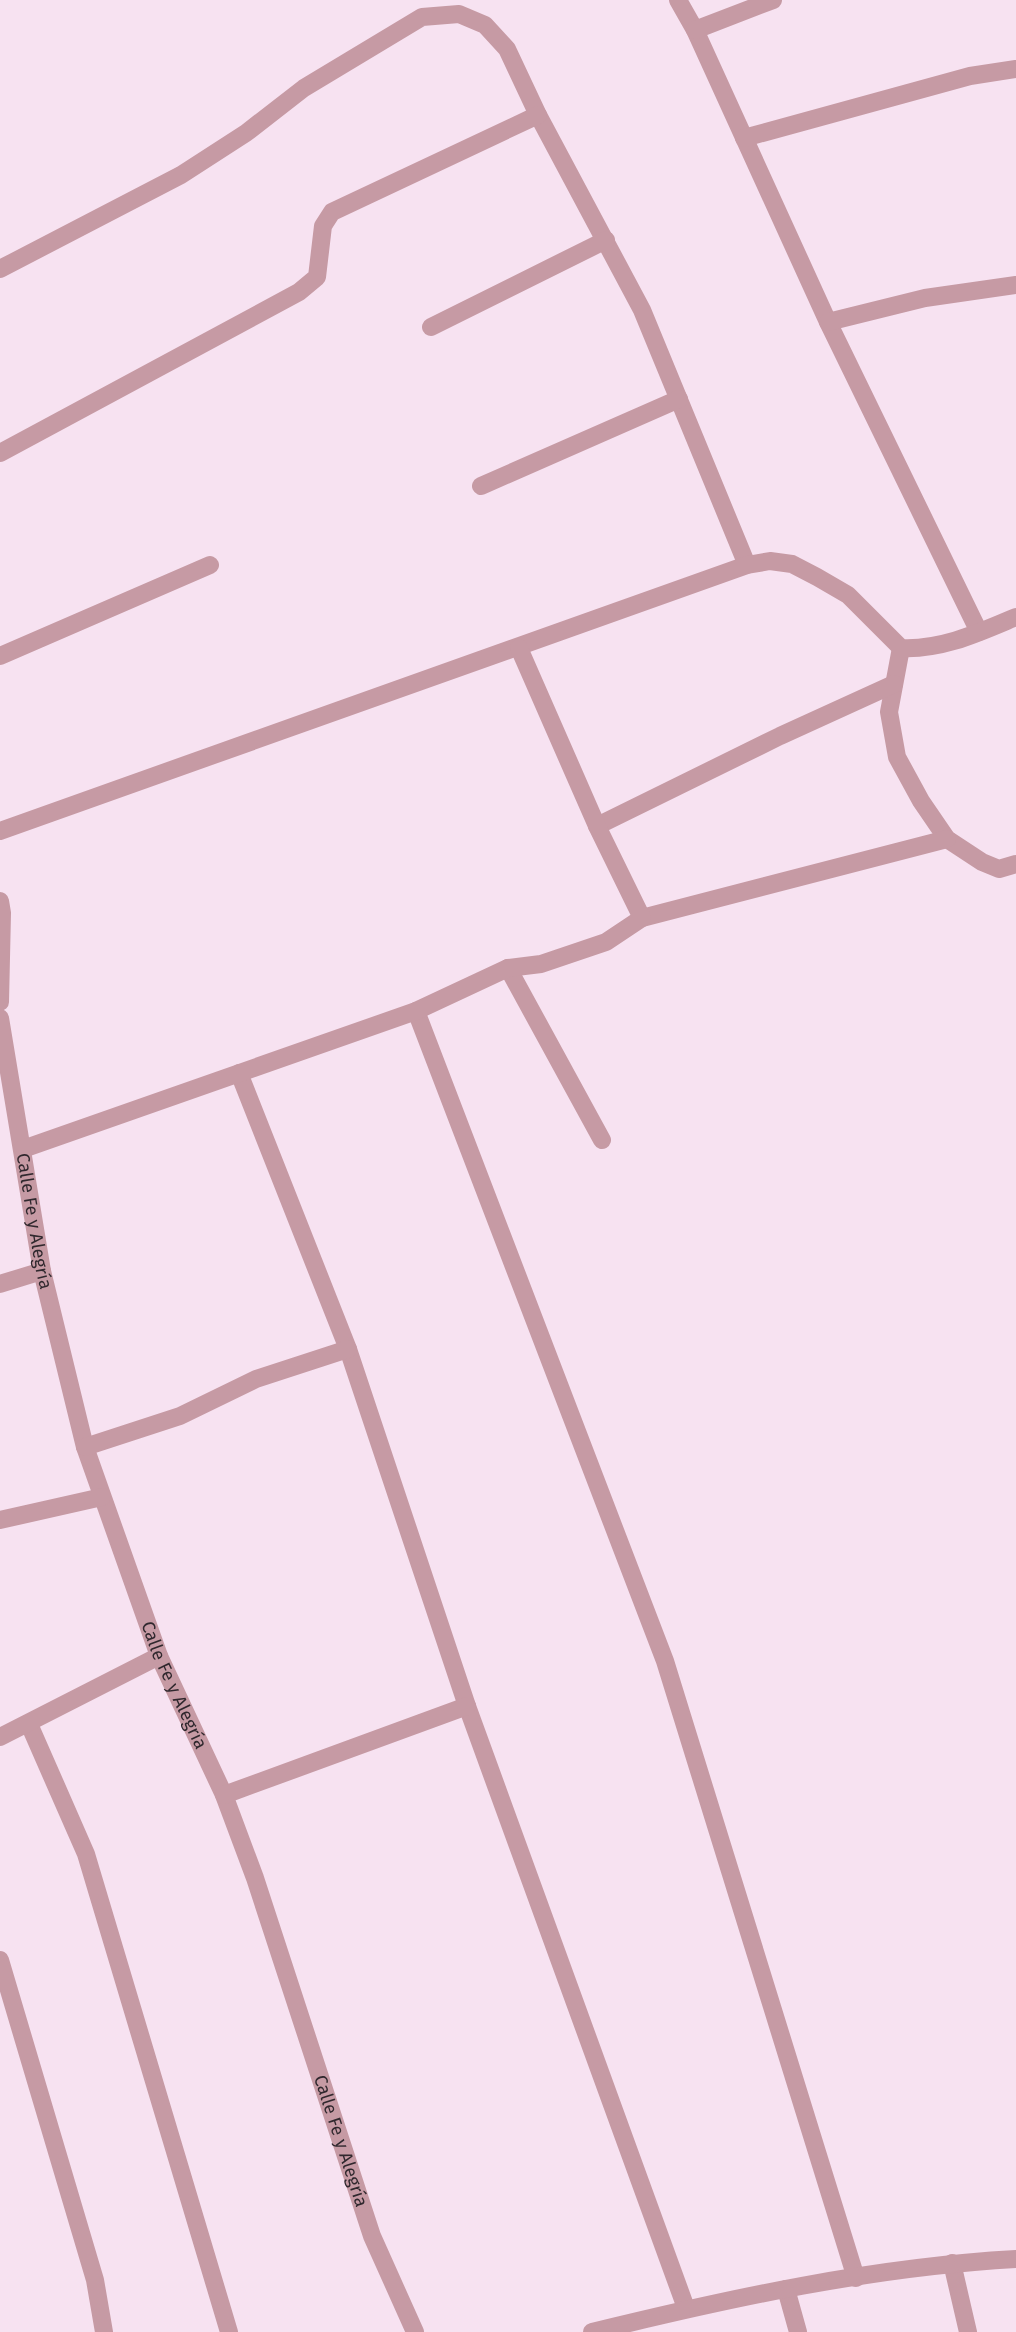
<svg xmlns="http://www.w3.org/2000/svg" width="1016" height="2332" viewBox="0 0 1016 2332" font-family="'Fira Sans',sans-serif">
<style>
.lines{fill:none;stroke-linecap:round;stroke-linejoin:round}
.minor{stroke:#c69aa4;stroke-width:18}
.labels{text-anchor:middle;stroke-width:6;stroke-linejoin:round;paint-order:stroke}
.street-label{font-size:18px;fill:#30282e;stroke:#f7e2f1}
</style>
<rect width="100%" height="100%" fill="#f7e2f1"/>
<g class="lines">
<g class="minor">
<path d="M678 0 695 30 828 322 979 632"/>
<path d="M695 30 773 0"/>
<path d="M744 138 970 76 1016 69"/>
<path d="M0 269 181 175 246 133 304 88 422 17 459 14 485 25 507 49 538 115 642 310 747 565"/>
<path d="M828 322 925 298 1016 285"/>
<path d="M431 327 606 240"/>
<path d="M0 453 299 292 317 277 323 226 332 212 538 115"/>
<path d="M481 486 679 399"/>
<path d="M901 648 889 712 897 757 921 801 947 839 982 862 999 869 1016 864"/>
<path d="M0 656 210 565"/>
<path d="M597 826 780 736 894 684"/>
<path d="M0 831 747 565 770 561 792 564 817 577 848 595 901 648C942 650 978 633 1016 617"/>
<path d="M0 901 2 913 0 1002"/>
<path d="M642 918 947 839"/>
<path d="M508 968 602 1140"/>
<path d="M416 1011 665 1661 856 2278"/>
<path id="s1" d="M0 1018 42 1271 85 1447 159 1656 224 1795 255 1878 372 2236 415 2332"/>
<path d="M239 1073 348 1349 467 1706 686 2308"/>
<path d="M23 1149 416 1011 508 968 541 964 606 942 642 918 597 826 519 648"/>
<path d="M0 1284 42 1271"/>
<path d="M85 1447 180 1416 256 1379 348 1349"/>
<path d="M0 1520 102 1497"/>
<path d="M29 1724 86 1854 229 2332"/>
<path d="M0 1737 159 1656"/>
<path d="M224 1795 467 1706"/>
<path d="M0 1960 95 2280 104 2332"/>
<path d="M952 2263 968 2332"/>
<path d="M786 2289 798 2332"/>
<path d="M592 2332C731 2298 873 2267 1016 2259"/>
</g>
</g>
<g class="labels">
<g class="street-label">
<text dy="6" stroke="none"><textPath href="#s1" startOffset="206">Calle Fe y Alegría</textPath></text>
<text dy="6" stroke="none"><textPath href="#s1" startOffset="692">Calle Fe y Alegría</textPath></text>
<text dy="6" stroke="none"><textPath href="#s1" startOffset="1178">Calle Fe y Alegría</textPath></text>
</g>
</g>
</svg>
